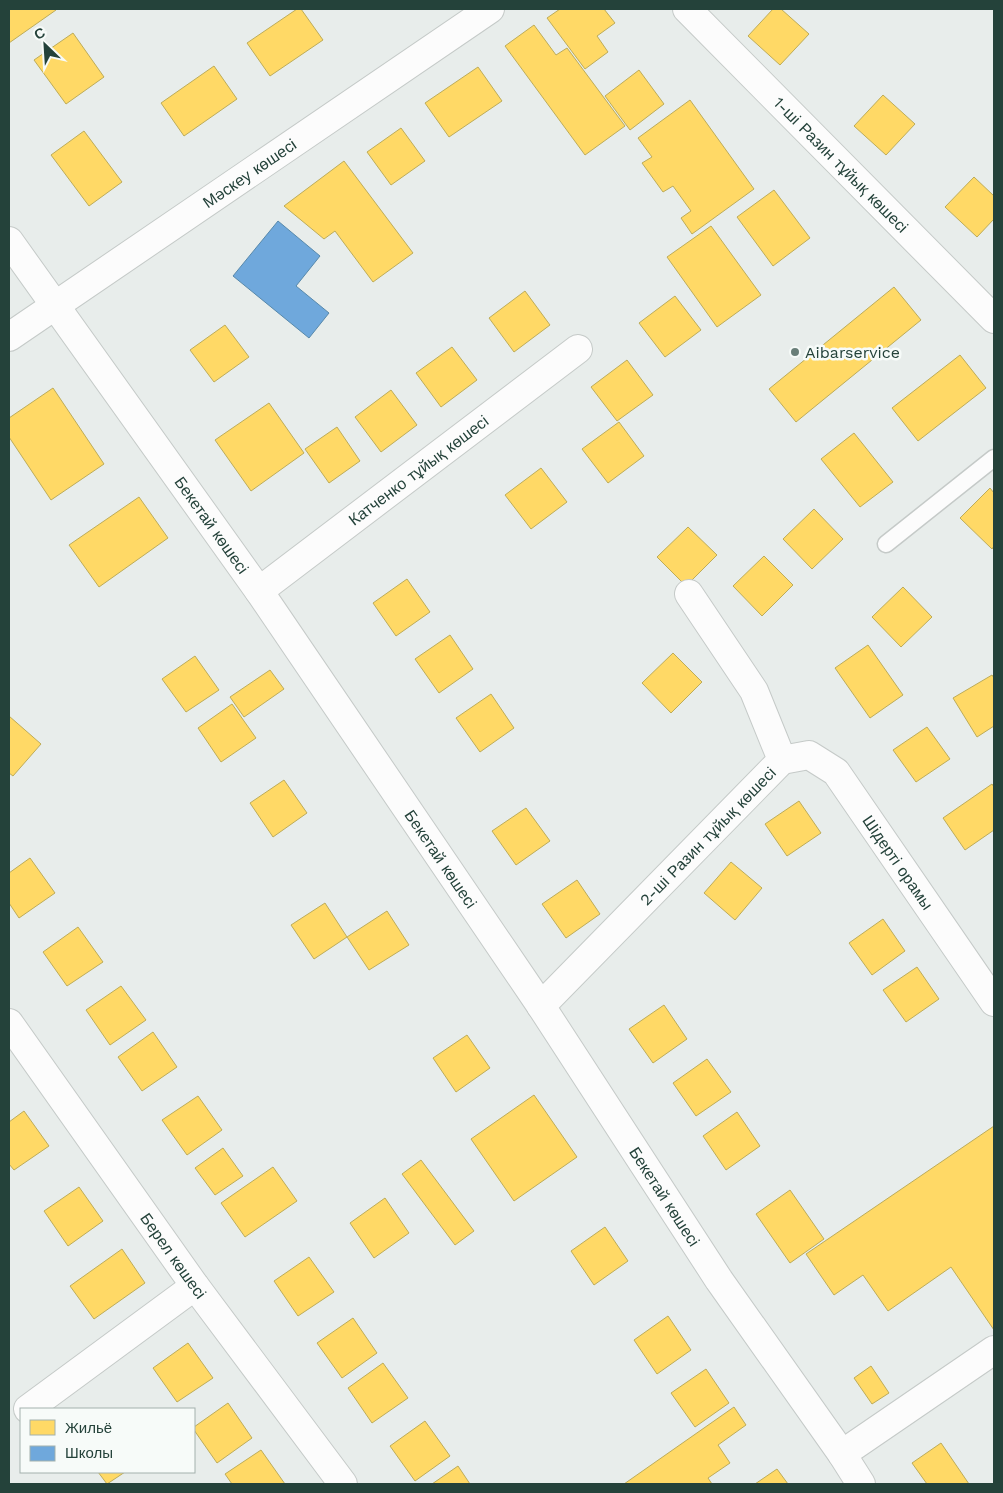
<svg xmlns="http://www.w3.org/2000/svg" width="1003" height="1493" viewBox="0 0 1003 1493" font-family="'Work Sans',sans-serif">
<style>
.homes{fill:#ffd966;stroke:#bdac59}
.schools{fill:#6fa8dc;stroke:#5889ab}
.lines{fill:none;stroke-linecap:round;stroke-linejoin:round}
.service-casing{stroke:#c5cac8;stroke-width:19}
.minor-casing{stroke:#c5cac8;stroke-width:30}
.tertiary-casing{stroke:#c5cac8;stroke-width:30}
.service{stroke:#fcfcfc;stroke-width:16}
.minor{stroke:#fcfcfc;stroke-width:28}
.tertiary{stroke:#fcfcfc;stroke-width:28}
.poi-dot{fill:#697e78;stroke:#f7fbf9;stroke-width:2}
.labels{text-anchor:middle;stroke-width:5;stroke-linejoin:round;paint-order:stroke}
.street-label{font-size:16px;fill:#24423a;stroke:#f7fbf9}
.poi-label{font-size:16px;fill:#24423a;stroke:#f7fbf9;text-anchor:start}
</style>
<rect width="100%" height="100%" fill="#e8edeb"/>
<path class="homes" d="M9 9H55L56 10 9 43Z
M297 9H301L323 40 270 76 247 43Z
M560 9H604L615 23 597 36 608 52 585 69 547 18Z
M773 9H781L809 34 780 65 748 36Z
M534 25 556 55 567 48 625 126 585 155 505 46Z
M73 33 104 77 66 104 34 60Z
M214 66 237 99 184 136 161 103Z
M478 67 502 101 449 137 425 103Z
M639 70 664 104 630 130 605 96Z
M883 95 915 124 886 155 854 126Z
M690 100 754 189 692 234 681 218 691 211 673 186 663 192 642 163 652 157 638 138Z
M401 128 425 161 391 185 367 152Z
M84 131 122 182 89 206 51 155Z
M344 161 413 253 373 282 335 231 324 239 284 206Z
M974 177 994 196V219L977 237 945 207Z
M774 190 810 238 773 266 737 217Z
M711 226 761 295 717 327 667 257Z
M894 287 921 320 796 422 769 389Z
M525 291 550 325 514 352 489 318Z
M675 296 701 330 665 357 639 323Z
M225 325 249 357 214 382 190 350Z
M452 347 477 380 441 407 416 373Z
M960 355 986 388 918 441 892 408Z
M627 360 653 395 617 421 591 387Z
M53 388 104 464 51 500 9 437V418Z
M391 390 417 425 381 452 355 417Z
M269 403 304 453 251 491 215 440Z
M619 422 644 456 608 483 582 449Z
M337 427 360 461 329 483 305 449Z
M854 433 893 482 860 507 821 459Z
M541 468 567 502 531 529 505 495Z
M990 488 994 493V546L992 549 960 518Z
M139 497 168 538 99 587 69 545Z
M814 509 843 539 812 569 783 539Z
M688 527 717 555 686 586 657 557Z
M764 556 793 585 762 616 733 586Z
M407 579 430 612 396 636 373 603Z
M903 587 932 617 901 647 872 617Z
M450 635 473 669 439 693 415 659Z
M868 645 903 695 870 718 835 668Z
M673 653 702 682 671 713 642 683Z
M195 656 219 690 186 712 162 679Z
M270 670 284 689 244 717 230 697Z
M992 675 994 678V726L977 737 953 698Z
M491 694 514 728 480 752 456 718Z
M232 704 256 738 221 762 198 728Z
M9 716 41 744 13 776 9 773Z
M927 727 950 759 916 782 893 750Z
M284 780 307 813 273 837 250 803Z
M992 784 994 787V830L965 850 943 818Z
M799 801 821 833 787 856 765 824Z
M526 808 550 841 516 865 492 831Z
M30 858 55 893 19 918 9 903V873Z
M731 862 762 888 735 920 704 893Z
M577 880 600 914 566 938 542 904Z
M325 903 347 937 314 959 291 925Z
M387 911 409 945 369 970 347 937Z
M883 919 905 951 872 975 849 943Z
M78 927 103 962 67 986 43 952Z
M917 967 939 999 906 1022 883 990Z
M121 986 146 1020 110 1045 86 1010Z
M664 1005 687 1039 653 1063 629 1029Z
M153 1032 177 1067 142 1091 118 1057Z
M467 1035 490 1068 456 1092 433 1058Z
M707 1059 731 1092 696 1116 673 1083Z
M534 1095 577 1157 514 1201 471 1139Z
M198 1096 222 1130 187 1155 162 1120Z
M24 1111 49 1146 14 1170 9 1164V1122Z
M737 1112 760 1146 726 1170 703 1136Z
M994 1126V1330L951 1267 888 1311 863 1275 834 1295 806 1254Z
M223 1148 243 1176 215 1195 195 1168Z
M421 1160 474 1231 455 1245 402 1174Z
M273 1167 297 1201 245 1237 221 1203Z
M79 1187 103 1221 68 1246 44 1211Z
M790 1190 824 1239 790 1263 756 1214Z
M385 1198 409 1233 374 1258 350 1223Z
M605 1227 628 1261 594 1285 571 1251Z
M122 1249 145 1283 94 1319 70 1286Z
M309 1257 334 1292 298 1316 274 1281Z
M668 1316 691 1350 657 1374 634 1340Z
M353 1318 377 1353 342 1378 317 1343Z
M188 1343 213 1378 177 1402 153 1368Z
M383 1363 408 1398 372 1423 348 1388Z
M871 1366 889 1393 872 1404 854 1378Z
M706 1369 729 1403 695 1427 671 1393Z
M228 1403 252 1438 217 1463 194 1430V1427Z
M734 1407 746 1425 718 1445 730 1463 708 1478 712 1484H624Z
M425 1421 450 1456 415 1481 390 1446Z
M941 1443 969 1484H927L912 1463Z
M261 1450 285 1484H232L225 1474Z
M458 1466 470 1484H432Z
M777 1469 788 1484H755Z
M98 1472H125L107 1484Z"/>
<path class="schools" d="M278 221 320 256 296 286 329 313 309 338 233 276Z"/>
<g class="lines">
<g class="service-casing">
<path id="service" d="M886 544 994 458"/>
</g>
<g class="minor-casing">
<g id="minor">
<path id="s1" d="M687 9 994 319"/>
<path id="s2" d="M259 591 578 349"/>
<path id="s3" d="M782 760 809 755 836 772 994 1002"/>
<path id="s4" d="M541 1006 782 760 754 691 689 594"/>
<path id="s5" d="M9 1023 195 1286 343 1484"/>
<path d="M28 1409 195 1286"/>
<path d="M842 1454 994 1350"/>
</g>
</g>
<g class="tertiary-casing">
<g id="tertiary">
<path id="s6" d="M9 241 259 591 541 1006 719 1280 842 1454 861 1484"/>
<path id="s7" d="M9 337 490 9"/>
</g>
</g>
<use href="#service" class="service"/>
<use href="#minor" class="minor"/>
<use href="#tertiary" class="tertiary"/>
</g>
<circle class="poi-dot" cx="795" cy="352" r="5"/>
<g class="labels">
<g class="street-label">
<text dy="6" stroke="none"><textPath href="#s1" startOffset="219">1-ші Разин тұйық көшесі</textPath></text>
<text dy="6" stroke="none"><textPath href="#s7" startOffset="291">Мәскеу көшесі</textPath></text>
<text dy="6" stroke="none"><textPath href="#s2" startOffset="200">Катченко тұйық көшесі</textPath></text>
<text dy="6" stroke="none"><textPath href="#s6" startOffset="349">Бекетай көшесі</textPath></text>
<text dy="6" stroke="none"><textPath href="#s4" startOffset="238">2-ші Разин тұйық көшесі</textPath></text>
<text dy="6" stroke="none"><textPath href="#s6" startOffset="754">Бекетай көшесі</textPath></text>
<text dy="6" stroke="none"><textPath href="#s3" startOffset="169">Шідерті орамы</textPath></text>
<text dy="6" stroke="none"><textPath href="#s6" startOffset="1159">Бекетай көшесі</textPath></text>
<text dy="6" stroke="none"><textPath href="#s5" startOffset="285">Берел көшесі</textPath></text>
</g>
<g class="poi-label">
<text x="805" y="358">Aibarservice</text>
</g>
</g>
<rect width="1003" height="1493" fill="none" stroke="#24423a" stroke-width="20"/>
<rect x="20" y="1408" width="175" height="65" fill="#f7fbf9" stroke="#a3b1ad"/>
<rect x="30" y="1420" width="25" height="15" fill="#ffd966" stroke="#a3b1ad"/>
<text x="65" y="1433" font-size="15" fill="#24423a">Жильё</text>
<rect x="30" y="1446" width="25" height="15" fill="#6fa8dc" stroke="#a3b1ad"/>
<text x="65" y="1458" font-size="15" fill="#24423a">Школы</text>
<g transform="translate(45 45) rotate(335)" stroke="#f7fbf9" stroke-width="4" paint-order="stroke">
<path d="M0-4L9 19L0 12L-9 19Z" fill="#24423a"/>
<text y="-8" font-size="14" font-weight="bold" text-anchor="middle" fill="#24423a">С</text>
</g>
</svg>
